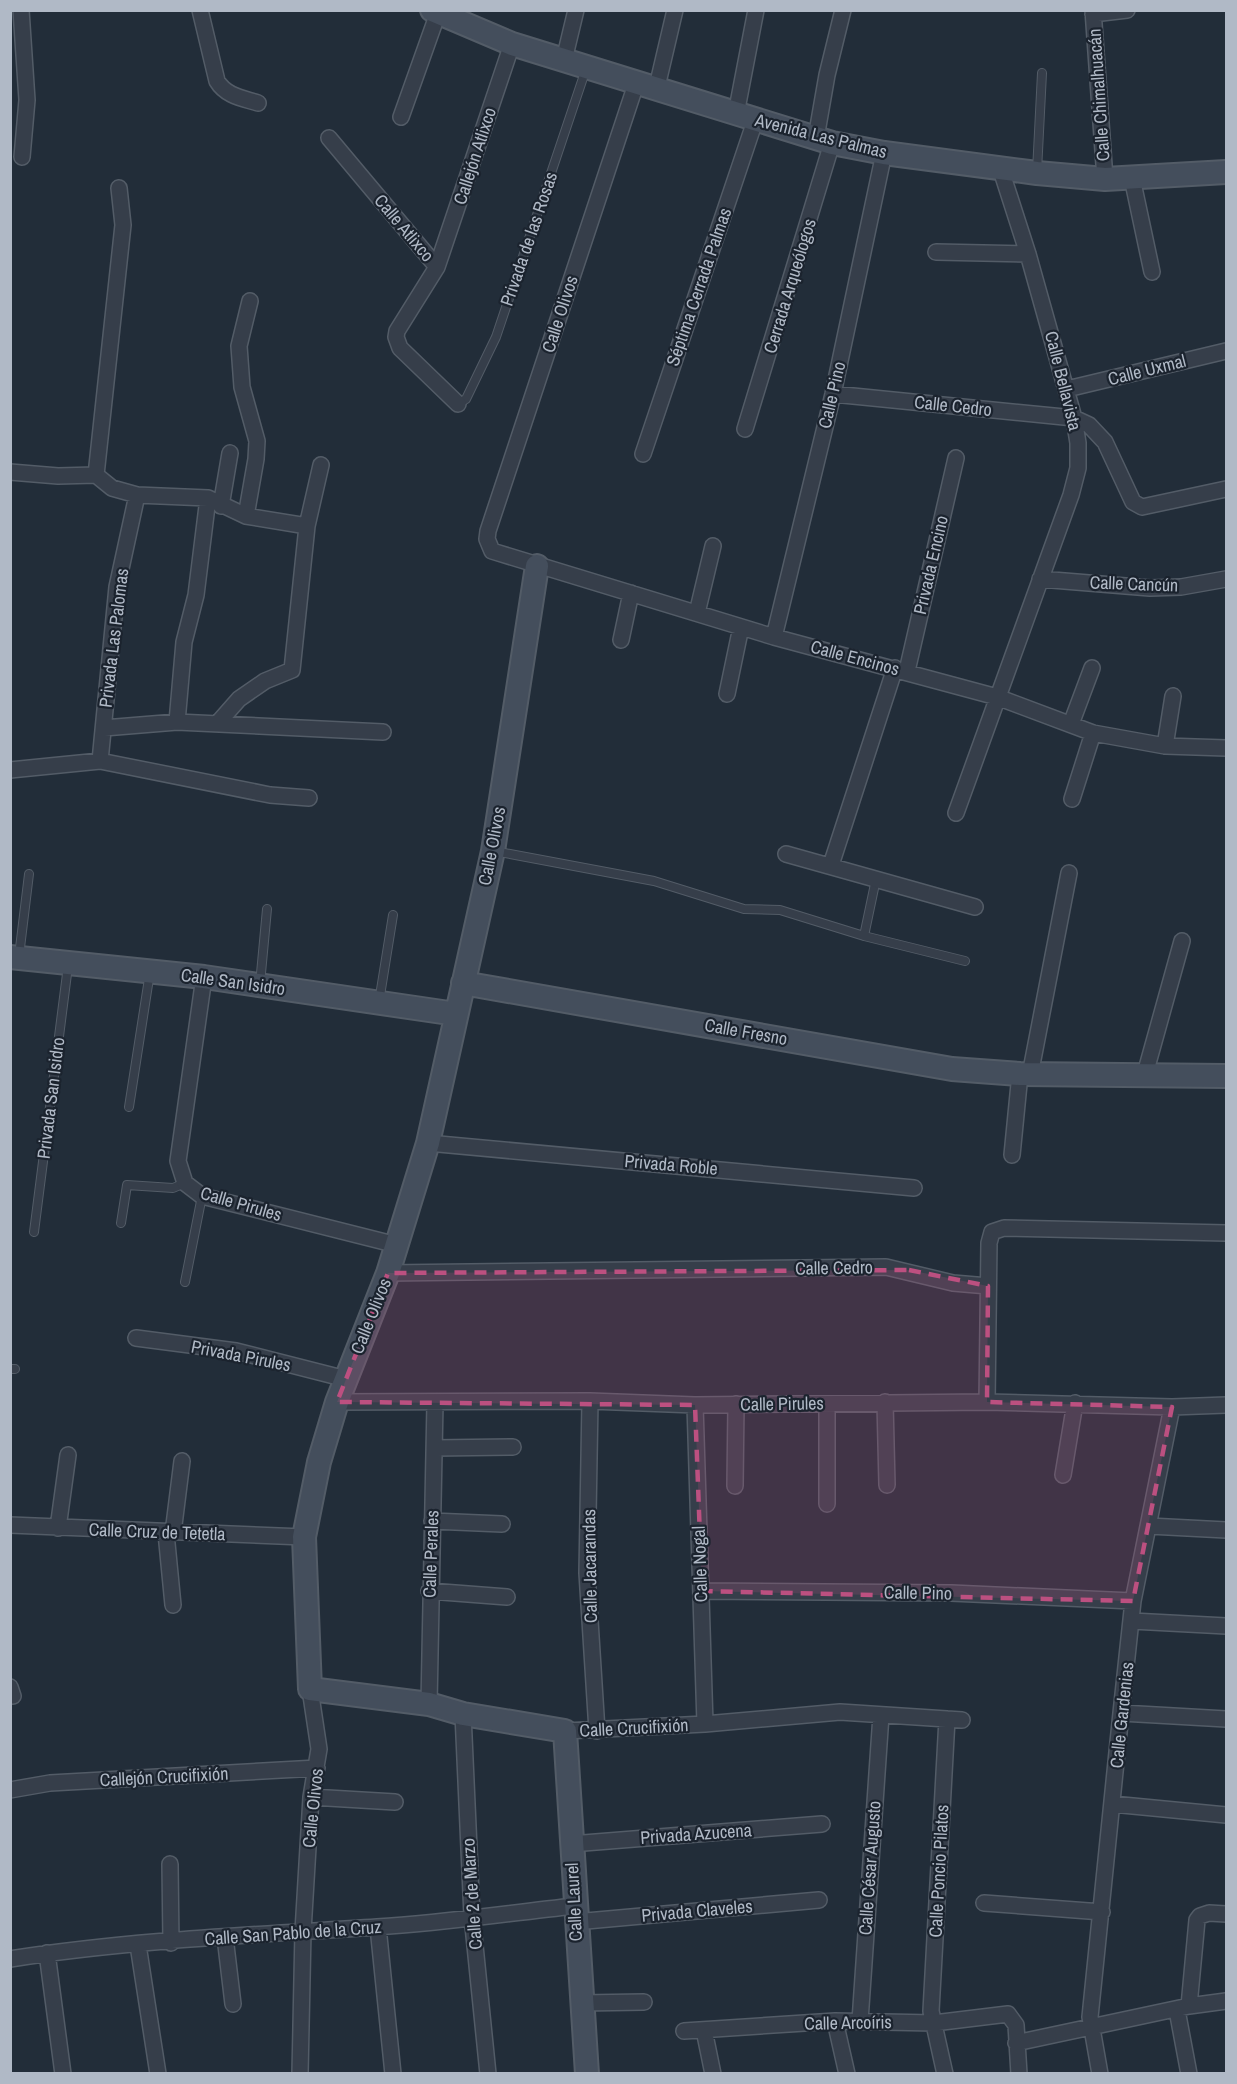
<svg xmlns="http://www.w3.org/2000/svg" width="1237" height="2084" viewBox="0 0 1237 2084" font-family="'Archivo Narrow',sans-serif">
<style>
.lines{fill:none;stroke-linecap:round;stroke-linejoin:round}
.lane-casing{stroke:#535c67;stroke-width:10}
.street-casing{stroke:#535c67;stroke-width:18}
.secondary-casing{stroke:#535c67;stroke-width:26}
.lane{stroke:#363e4a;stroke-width:8}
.street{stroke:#363e4a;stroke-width:15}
.secondary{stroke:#444e5c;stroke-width:22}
.marked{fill:#bc5080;fill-opacity:0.2;stroke:#bc5080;stroke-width:4.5;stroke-dasharray:12 8;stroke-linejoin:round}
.labels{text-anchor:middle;stroke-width:4.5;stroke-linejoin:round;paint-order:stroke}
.street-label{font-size:18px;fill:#b0b9c6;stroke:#1b232e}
</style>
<rect width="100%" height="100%" fill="#222d39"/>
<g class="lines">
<g class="lane-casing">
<path id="lane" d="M1037 171 1042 73
M458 404 466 399 496 337 586 69
M494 851 654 881 744 909 780 910 864 936 965 961
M864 936 876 879
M19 956 29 874
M260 984 267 909
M379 1002 393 915
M129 1107 150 972
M121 1223 127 1185 173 1188 185 1183
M34 1232 68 966
M185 1282 202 1196
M10 1369H15"/>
</g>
<g class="street-casing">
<path id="street" d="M21 10 27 100 22 157
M200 10 217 81C226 96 242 98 258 103
M1093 10 1105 179
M1093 14 1127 10
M564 60 576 10
M636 84 488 531 487 539 492 551 774 637 997 697 1093 733 1165 746 1226 748
M656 91 675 10
M736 114 756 10
M401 117 438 13
M329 138 437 267
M816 138 827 75 843 10
M1132 178 1152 272
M119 188 123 225 96 475 112 488 137 495 117 587 100 761 270 795 309 798
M936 252 1028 254
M1067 389 1226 351
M833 394 1074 418 1089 425 1105 442 1133 502 1142 507 1226 489
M458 404 400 348 396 337 397 331 437 267 512 44
M745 429 832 143
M643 454 755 121
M10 472 58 476 96 475
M137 495 208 498 246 516 307 526
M221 506 230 453
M246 516 256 459 257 441 242 387 239 346 250 301
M1040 579 1150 588 1181 587 1226 579
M697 613 713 546
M774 637 833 394 884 153
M621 640 631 593
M907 671 956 458
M727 694 741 627
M177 722 184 642 196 595 208 498
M217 724 239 699 265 681 292 670 307 526 321 465
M1071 724 1092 668
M104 728 177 722 383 732
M1165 746 1173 696
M10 770 100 761
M1072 799 1093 733
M956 813 1071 495 1078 468V443L1074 418 1028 254 1000 167
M786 854 975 907
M831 865 895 668
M204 977 178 1161 185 1183 202 1196 397 1245
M1145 1074 1182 941
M1030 1075 1069 873
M428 1143 914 1188
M1012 1155 1020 1074
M388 1273 886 1267 953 1283 988 1286
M136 1338 236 1351 346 1379
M590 1401 587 1573 597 1731
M337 1402 590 1401 695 1405 987 1402 1172 1407 1226 1405
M885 1402 887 1485
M987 1402 989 1243 992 1232 1004 1228 1226 1233
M827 1404V1504
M695 1405 705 1724
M435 1448 513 1447
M1063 1475 1075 1403
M735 1486 736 1404
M432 1521 502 1524
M10 1525 304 1537
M1149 1526 1226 1530
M58 1528 68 1455
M166 1533 173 1605
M173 1533 182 1461
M429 1591 507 1597
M702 1591 951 1593 1133 1601
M1132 1621 1226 1626
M10 1687 13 1696
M429 1704 435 1403
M1121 1713 1226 1719
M463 1714 472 1916 488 2074
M565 1731 705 1724 840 1712 962 1720
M10 1790 50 1783 317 1768
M311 1797 395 1802
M1112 1804 1226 1815
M571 1844 822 1824
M170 1864 171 1943
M984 1903 1102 1912
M575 1922 819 1900
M378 1927 393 2074
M225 1937 233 2004
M138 1945 158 2074
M47 1953 63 2074
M10 1959C131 1940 255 1935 377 1927 443 1923 509 1913 575 1906
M581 2003 644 2002
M1189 2006 1197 1920 1200 1916 1209 1913 1226 1914
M1177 2010 1189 2074
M835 2021 847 2074
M860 2021 881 1715
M704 2030 713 2074
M684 2031 835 2021 934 2023 1008 2014 1016 2025 1019 2074
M1016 2043 1189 2006 1226 2001
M300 2074 303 1931 311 1797 319 1749 310 1689
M945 2074 931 2011 947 1719
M1100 2074 1090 2017 1121 1713 1133 1601 1172 1407"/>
</g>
<g class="secondary-casing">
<path id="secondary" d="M432 10 512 44 832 143 884 153 1037 173 1105 179 1226 172
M537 566 493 851 428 1143 388 1273 337 1402 319 1462 304 1537 310 1689 429 1704 463 1714 565 1731 587 2074
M10 957 204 977 456 1014
M463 983 952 1069 1020 1074 1226 1076"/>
</g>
<use href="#lane" class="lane"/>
<use href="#street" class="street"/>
<use href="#secondary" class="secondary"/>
</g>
<path class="marked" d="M909 1270 988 1286 987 1402 1172 1407 1133 1601 702 1591 695 1405 337 1402 388 1273Z"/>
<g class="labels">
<g class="street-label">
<text transform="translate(1099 95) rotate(-94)" y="6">Calle Chimalhuacán</text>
<text transform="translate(821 136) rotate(14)" y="6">Avenida Las Palmas</text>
<text transform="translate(475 156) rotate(-72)" y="6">Callejón Atlixco</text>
<text transform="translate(404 228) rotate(50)" y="6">Calle Atlixco</text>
<text transform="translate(529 239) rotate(-71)" y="6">Privada de las Rosas</text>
<text transform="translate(790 286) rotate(-73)" y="6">Cerrada Arqueólogos</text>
<text transform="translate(699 287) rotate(-71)" y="6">Séptima Cerrada Palmas</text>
<text transform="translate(560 314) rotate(-72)" y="6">Calle Olivos</text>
<text transform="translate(1147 370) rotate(-14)" y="6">Calle Uxmal</text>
<text transform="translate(1063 381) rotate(76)" y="6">Calle Bellavista</text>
<text transform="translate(832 395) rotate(-77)" y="6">Calle Pino</text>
<text transform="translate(953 406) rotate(6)" y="6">Calle Cedro</text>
<text transform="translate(931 565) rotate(-77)" y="6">Privada Encino</text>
<text transform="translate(1134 584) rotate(2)" y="6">Calle Cancún</text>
<text transform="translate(114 638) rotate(-83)" y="6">Privada Las Palomas</text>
<text transform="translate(855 658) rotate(15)" y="6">Calle Encinos</text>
<text transform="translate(492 846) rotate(-79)" y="6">Calle Olivos</text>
<text transform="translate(233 982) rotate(8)" y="6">Calle San Isidro</text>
<text transform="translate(746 1032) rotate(10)" y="6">Calle Fresno</text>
<text transform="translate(51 1098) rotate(-83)" y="6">Privada San Isidro</text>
<text transform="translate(671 1165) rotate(5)" y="6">Privada Roble</text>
<text transform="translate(241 1204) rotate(16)" y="6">Calle Pirules</text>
<text transform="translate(834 1268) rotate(-1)" y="6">Calle Cedro</text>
<text transform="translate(371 1316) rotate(-68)" y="6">Calle Olivos</text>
<text transform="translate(241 1356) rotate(11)" y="6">Privada Pirules</text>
<text transform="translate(782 1404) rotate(-1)" y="6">Calle Pirules</text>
<text transform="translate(157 1532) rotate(2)" y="6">Calle Cruz de Tetetla</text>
<text transform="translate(431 1554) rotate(-88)" y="6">Calle Perales</text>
<text transform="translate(700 1564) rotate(-92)" y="6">Calle Nogal</text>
<text transform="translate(590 1566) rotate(-91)" y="6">Calle Jacarandas</text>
<text transform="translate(918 1593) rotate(1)" y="6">Calle Pino</text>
<text transform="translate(1122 1715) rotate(-84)" y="6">Calle Gardenias</text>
<text transform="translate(634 1728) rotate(-3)" y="6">Calle Crucifixión</text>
<text transform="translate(164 1777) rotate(-3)" y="6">Callejón Crucifixión</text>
<text transform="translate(313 1808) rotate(-84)" y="6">Calle Olivos</text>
<text transform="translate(696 1834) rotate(-4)" y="6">Privada Azucena</text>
<text transform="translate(870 1868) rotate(-86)" y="6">Calle César Augusto</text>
<text transform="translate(939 1871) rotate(-87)" y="6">Calle Poncio Pilatos</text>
<text transform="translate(472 1894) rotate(-94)" y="6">Calle 2 de Marzo</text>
<text transform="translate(574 1902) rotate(-93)" y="6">Calle Laurel</text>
<text transform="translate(697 1911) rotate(-5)" y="6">Privada Claveles</text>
<text transform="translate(293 1933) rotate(-4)" y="6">Calle San Pablo de la Cruz</text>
<text transform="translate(848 2023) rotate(-1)" y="6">Calle Arcoíris</text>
</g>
</g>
<rect width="1237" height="2084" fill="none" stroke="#b0b9c6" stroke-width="24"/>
</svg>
